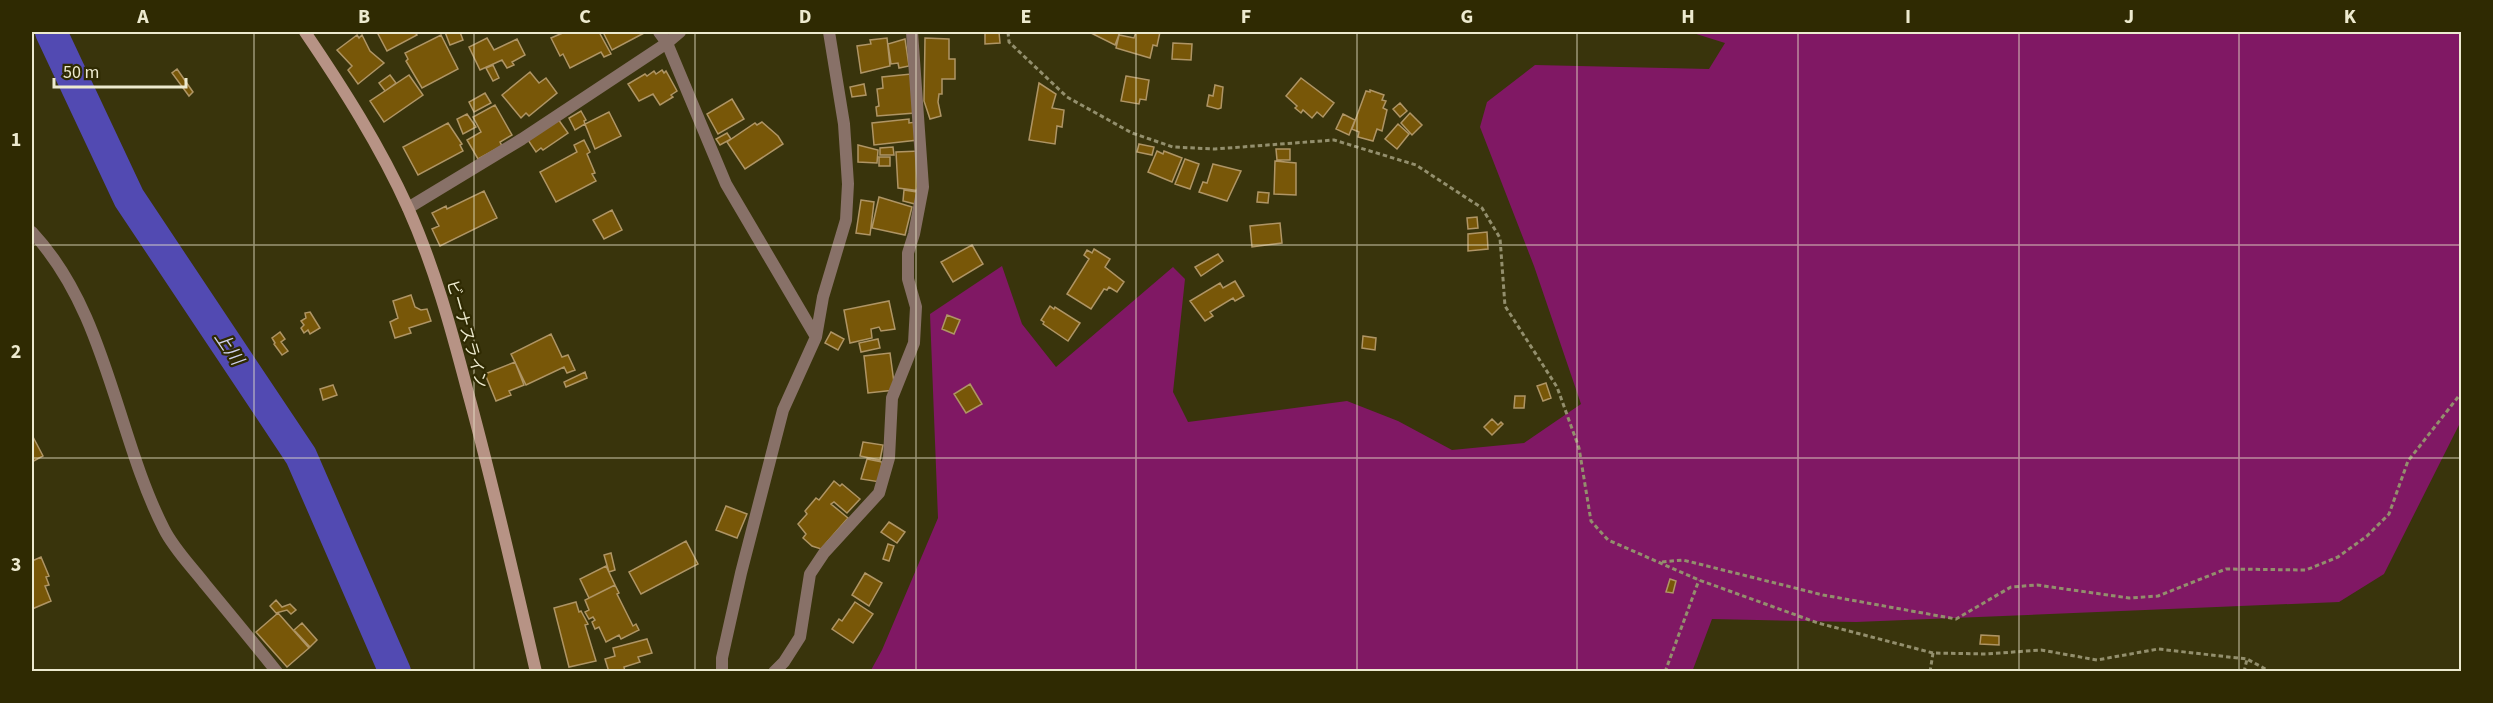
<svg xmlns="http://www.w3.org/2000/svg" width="2493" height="703" viewBox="0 0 2493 703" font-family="'Source Sans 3','Noto Sans JP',sans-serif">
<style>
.green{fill:#801864}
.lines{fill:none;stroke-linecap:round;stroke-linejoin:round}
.river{stroke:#524ab2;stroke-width:32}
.building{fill:#785708;stroke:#af9565;stroke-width:1.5}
.path{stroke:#938f6d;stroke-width:3;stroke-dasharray:4.5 3;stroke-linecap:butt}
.street{stroke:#887168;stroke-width:12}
.secondary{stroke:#b79385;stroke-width:12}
.grid{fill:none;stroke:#edeacf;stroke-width:1.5;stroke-opacity:0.55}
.labels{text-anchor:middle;stroke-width:4.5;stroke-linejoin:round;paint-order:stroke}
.street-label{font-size:16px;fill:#edeacf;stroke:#2f2a02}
.water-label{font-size:18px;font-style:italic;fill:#cfd1ec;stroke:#2f2a02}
.neatline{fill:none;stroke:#edeacf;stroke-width:2}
.grid-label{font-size:20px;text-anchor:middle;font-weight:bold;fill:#edeacf}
</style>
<rect width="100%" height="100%" fill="#39340c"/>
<path class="green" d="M1690 32H2461V421L2384 574 2339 602 1856 622 1712 619 1692 672H870L882 650 938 518 930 314 1002 266 1022 324 1056 367 1173 267 1185 279 1173 392 1188 422 1347 401 1398 421 1452 450 1524 443 1581 404 1534 266 1480 127 1487 102 1535 65 1709 69 1725 43Z"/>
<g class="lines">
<path class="river" d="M51 32 129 198 301 456 395 672"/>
</g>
<path class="building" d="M377 32H415L417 35 387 51Z
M445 32H460L463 40 450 45Z
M565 32H599L611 54 604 57 601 52 570 68 563 54 560 56 551 38Z
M603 32H646L612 50Z
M985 32H999L1000 43 985 44Z
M1089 32H1120L1115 45Z
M1136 32H1160L1157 46 1153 45 1150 58 1116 48 1119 35 1134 38Z
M357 35 359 38 362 35 370 51 384 63 358 84 348 70 352 66 337 50Z
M441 35 458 69 422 88 406 61 408 59 405 53Z
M487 38 494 50 517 39 525 55 512 62 514 65 507 68 502 60 480 70 469 47Z
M887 38 890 66 861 73 857 46 871 44 870 40Z
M925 38 949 39V59H955V79H942V94H939L938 102 941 116 930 119 924 101Z
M905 39 909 66 899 68 898 63 891 64 888 44Z
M1173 43 1192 44 1191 60 1172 59Z
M493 65 499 78 493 81 486 68Z
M177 69 193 92 189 96 172 73Z
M662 70 664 73 666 71 677 91 671 95 673 97 660 105 653 94 639 101 628 84 645 74 647 76 654 71 656 74Z
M530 72 539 83 546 78 557 93 529 116 526 113 521 118 502 95Z
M911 74 915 113 877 116 876 107 879 106 877 89 883 88 882 77Z
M390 75 396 83 385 91 379 83Z
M409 75 423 95 384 122 370 101Z
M1126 76 1149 80 1146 100 1140 99 1139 104 1121 101Z
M1301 78 1334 103 1323 117 1317 112 1312 118 1303 110 1301 113 1295 108 1297 106 1286 96Z
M1039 83 1056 94 1052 108 1064 110 1062 127 1057 126 1055 144 1029 140Z
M864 84 866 95 852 97 850 87Z
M1215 85 1223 87 1221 108 1218 109 1207 106 1209 95 1213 96Z
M1370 90 1384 95 1382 100 1386 101 1383 108 1387 110 1382 131 1377 129 1373 141 1358 137 1359 132 1352 129 1366 91 1370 92Z
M485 93 491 103 474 112 469 102Z
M732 99 744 119 718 134 707 114Z
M1400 103 1407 111 1400 117 1393 109Z
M495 105 512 135 500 142 502 146 478 159 467 140 481 132 473 117Z
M581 111 586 120 584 121 585 124 575 130 569 118Z
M609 112 621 136 595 149 585 124Z
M1410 113 1422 125 1412 135 1401 123Z
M467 114 476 127 463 134 457 119Z
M1343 114 1355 120 1349 135 1336 129Z
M558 119 568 133 543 150 541 148 536 152 528 140Z
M909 119V123L916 122 918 140 874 145 872 123Z
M762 122 778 136 783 144 745 169 727 142 755 123 757 125Z
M448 123 462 144 460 145 463 151 418 175 403 147Z
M1398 124 1409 134 1397 149 1385 139Z
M727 133 731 139 720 145 716 139Z
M584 140 590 152 587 154 595 173 592 174 596 181 556 202 540 172 577 152 574 145Z
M1139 144 1154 147 1152 155 1137 152Z
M858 145 878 150 877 163 858 162Z
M893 147 894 155H880V148Z
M1276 149H1290V160H1277Z
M920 151 921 191 898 188 896 152Z
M1157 151 1163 154 1164 151 1182 158 1172 182 1148 172Z
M879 157H890V166H879Z
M1185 159 1199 164 1190 189 1175 184Z
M1275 161 1296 163V195L1274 194Z
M1213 164 1241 171 1227 201 1199 192 1203 182 1207 183Z
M904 190 917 192 915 204 903 201Z
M484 191 497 218 440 246 432 229 439 226 432 213 446 206 447 209Z
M1258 192 1269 193 1268 203 1257 202Z
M879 197 912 207 905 235 872 228Z
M861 200 874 202 870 235 856 233Z
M612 210 622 230 604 239 593 220Z
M1477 217 1478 228 1468 229 1467 218Z
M1280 223 1282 243 1252 247 1250 226Z
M1487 232 1488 249 1468 251V234Z
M972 245 983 264 953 282 941 262Z
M1094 249 1110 259 1105 267 1124 282 1117 292 1109 287 1107 290 1104 289 1091 309 1067 294 1089 259 1084 255 1087 250 1092 253Z
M1218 254 1223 261 1201 276 1195 267Z
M1235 281 1244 296 1235 301 1233 298 1210 312 1213 316 1205 321 1190 301 1220 283 1223 288Z
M411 295 415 307 421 310 427 309 431 321 409 328 411 333 395 338 390 322 398 318 393 301Z
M889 301 895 329 881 331 879 327 871 329 872 338 850 343 844 310Z
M1050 306 1054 309 1055 307 1080 323 1068 341 1043 324 1044 322 1041 320Z
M310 312 320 328 310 334 308 330 304 333 301 328 304 325 301 321 306 318 305 313Z
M947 315 960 320 954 334 942 329Z
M280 332 285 339 281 342 288 351 282 355 274 344 275 343 272 338Z
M831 332 844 339 838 350 825 343Z
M551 334 562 357 568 355 575 370 567 373 564 367 526 385 511 354Z
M1363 336 1376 338 1375 350 1362 348Z
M878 339 880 348 861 352 859 343Z
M890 353 895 390 868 393 864 356Z
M515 362 524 385 509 391 511 395 496 401 485 374Z
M585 372 587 378 566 387 564 382Z
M1546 383 1551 398 1543 401 1537 386Z
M970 384 982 404 966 413 954 394Z
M333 385 337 395 323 400 320 389Z
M1515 396H1525L1524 408H1514Z
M1492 419 1498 425 1501 422 1503 424 1492 435 1484 427Z
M32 435 43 456 32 462Z
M863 442 883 445 880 460 860 456Z
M867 459 882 462 880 482 861 479Z
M834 481 840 486 842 484 860 499 847 513 834 502 831 504 848 518 821 549 812 546 803 538 806 534 798 524 807 514 805 511 816 498 819 500Z
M726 506 747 514 737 538 716 530Z
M889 522 905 532 897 543 881 532Z
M686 541 698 564 641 594 629 572Z
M888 544 894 546 889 561 883 559Z
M611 553 615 570 609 572 604 555Z
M41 557 49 576 46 577 49 585 45 586 51 601 32 609V561Z
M606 566 615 585 589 598 580 579Z
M865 573 882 583 869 606 852 595Z
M1670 579 1676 581 1673 593 1666 592Z
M615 585 619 593 617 594 633 626 636 624 639 630 621 639 619 635 606 642 599 627 595 629 592 622 595 620 593 617 589 619 585 612 589 610 585 600Z
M276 600 282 607 290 604 296 610 291 614 287 610 276 613 270 606Z
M576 602 579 612 581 611 588 624 585 625 596 661 569 667 554 608Z
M855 602 873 614 853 643 832 629 839 619 842 621Z
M278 613 309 648 287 667 256 632Z
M302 623 317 640 310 647 294 630Z
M1981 635 1999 636V645L1980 644Z
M647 639 652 653 638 657 640 662 624 667 625 672H609L605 659 615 656 613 648Z"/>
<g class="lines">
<path class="path" d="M1008 32 1009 42 1067 97 1132 133 1173 147 1215 149 1334 140 1416 165 1482 208 1500 238 1505 306 1557 387 1579 448 1591 521 1608 540 1699 580 1818 623 1933 653 1986 654 2041 650 2097 660 2158 649 2247 659 2271 672
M1662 562 1683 560 1823 595 1956 619 2011 587 2037 585 2129 598 2158 596 2226 569 2306 570 2338 557 2367 536 2389 514 2408 461 2462 392
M1665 672 1699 580
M1930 672 1933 653
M2244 672 2247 659"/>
<path class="street" d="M659 32 667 43 726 184 816 337
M408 208 522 139 667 43 680 32
M32 232C107 312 116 435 164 529 174 549 191 566 205 584 229 613 253 642 277 672
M722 672V658L741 573 783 410 816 337 823 297 846 220 848 184 844 124 829 32
M774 672 784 662 800 637 810 574 824 553 879 493 889 458 892 398 914 343 916 307 908 279V253L914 234 923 187 912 32"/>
<path class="secondary" d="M305 32C343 88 380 146 408 208 434 266 451 328 467 389 493 483 514 577 536 672"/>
</g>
<path class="grid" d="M254 32V672M474 32V672M695 32V672M916 32V672M1136 32V672M1357 32V672M1577 32V672M1798 32V672M2019 32V672M2239 32V672M32 245H2462M32 458H2462"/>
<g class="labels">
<g class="street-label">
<text transform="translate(468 334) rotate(74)" y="6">ビーナスライン</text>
</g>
<g class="water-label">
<text transform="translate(229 348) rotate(56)" y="6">上川</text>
</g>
</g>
<rect width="2493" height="703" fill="none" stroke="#2f2a02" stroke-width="66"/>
<path d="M54 78v9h132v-9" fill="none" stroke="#edeacf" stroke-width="3"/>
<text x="63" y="78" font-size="18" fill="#edeacf" stroke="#2f2a02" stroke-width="4.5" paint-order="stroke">50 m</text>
<rect x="33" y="33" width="2427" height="637" class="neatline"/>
<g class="grid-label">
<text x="143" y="23">A</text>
<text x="364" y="23">B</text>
<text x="585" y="23">C</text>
<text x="805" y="23">D</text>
<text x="1026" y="23">E</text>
<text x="1246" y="23">F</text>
<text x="1467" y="23">G</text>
<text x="1688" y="23">H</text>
<text x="1908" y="23">I</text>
<text x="2129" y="23">J</text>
<text x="2350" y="23">K</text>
<text x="16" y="146">1</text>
<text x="16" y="358">2</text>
<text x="16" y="571">3</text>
</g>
</svg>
